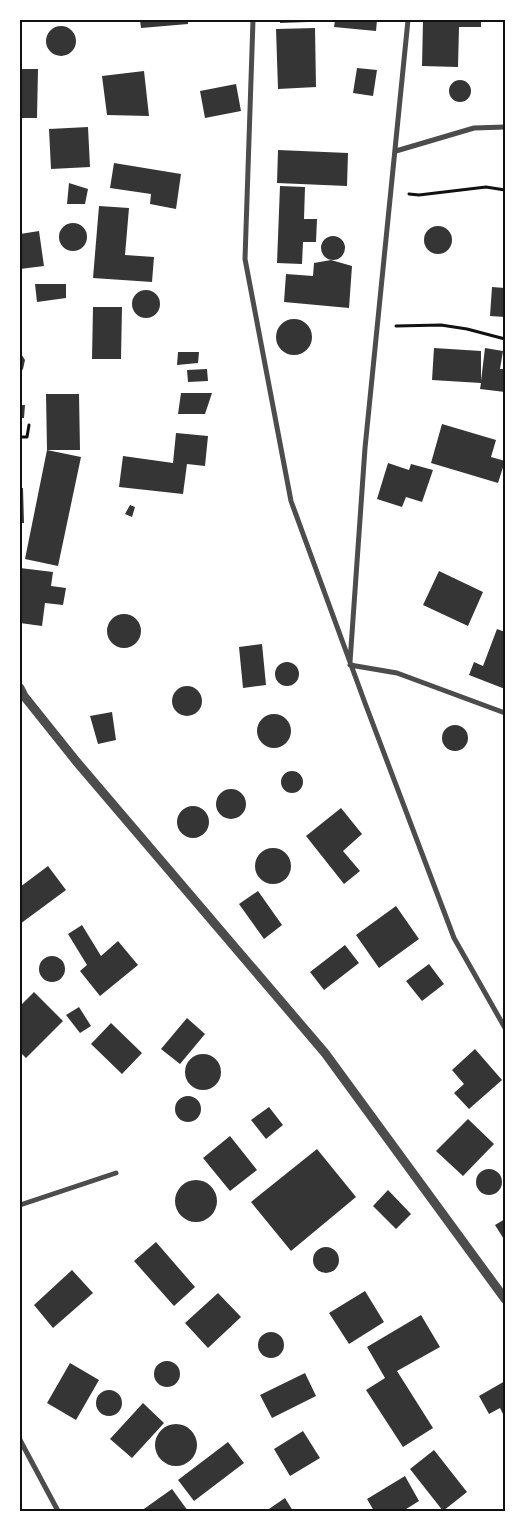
<svg xmlns="http://www.w3.org/2000/svg" width="525" height="1531" viewBox="0 0 525 1531" font-family="Lato,sans-serif">
<style>
.building{fill:#353535}
.lines{fill:none;stroke-linecap:round;stroke-linejoin:round}
.path{stroke:#111;stroke-width:3}
.minor{stroke:#4c4c4c;stroke-width:5}
.tertiary{stroke:#4c4c4c;stroke-width:9}
.neatline{fill:none;stroke:#111;stroke-width:2}
</style>
<rect width="100%" height="100%" fill="#fff"/>
<path class="building" d="M140 20H188V24L141 28Z
M280 20H308V22L280 23Z
M335 20H377L376 31 334 27Z
M423 20H481V27H459L458 67 422 66Z
M46 41a15 15 0 1 1 30 0a15 15 0 1 1-30 0Z
M315 28 316 87 278 89 276 29Z
M357 68 377 70 373 96 353 93Z
M20 69H38L37 118H20Z
M144 71 149 116 107 115 102 76Z
M449 91a11 11 0 1 1 22 0a11 11 0 1 1-22 0Z
M236 84 241 111 205 118 200 91Z
M88 127 90 167 51 169 49 129Z
M278 150 348 153 347 186 277 183Z
M114 163 181 174 176 209 150 204 151 194 110 188Z
M69 183 88 189 85 204H67Z
M280 186 305 187 304 219H317L316 242H303L302 264 277 263Z
M99 206 129 208 125 255 154 257 152 282 93 278Z
M59 237a14 14 0 1 1 28 0a14 14 0 1 1-28 0Z
M424 240a14 14 0 1 1 28 0a14 14 0 1 1-28 0Z
M39 231 44 266 20 269V234Z
M321 248a12 12 0 1 1 24 0a12 12 0 1 1-24 0Z
M331 260 352 266 349 308 284 302 286 274 313 276 314 263Z
M35 284H66V298L37 302Z
M492 287 505 288V317L490 316Z
M132 304a14 14 0 1 1 28 0a14 14 0 1 1-28 0Z
M93 307H122L121 359H92Z
M276 337a18 18 0 1 1 36 0a18 18 0 1 1-36 0Z
M434 348 481 351V381L485 348 503 351 500 369H505V392L480 389 481 383 432 380Z
M20 352 25 360 23 369 20 373Z
M178 352H199L198 363 177 365Z
M207 369 208 381 188 382 187 370Z
M181 393H212L205 414H178Z
M46 394H79L80 450H47L81 457 58 566 25 559 47 450Z
M20 405H25L24 418H20Z
M442 424 496 440 491 457 505 461 498 483 431 463Z
M176 433 208 436 205 466 187 464 183 494 119 487 123 456 173 463Z
M388 463 409 470 411 464 433 470 422 502 406 497 402 507 377 499Z
M20 488H23L24 523H20Z
M130 505 135 507 132 517 125 514Z
M20 568 53 572 51 586 66 588 63 605 45 603 42 626 20 623Z
M439 571 483 592 468 626 423 605Z
M107 631a17 17 0 1 1 34 0a17 17 0 1 1-34 0Z
M497 629 505 632V689L469 675 474 662 483 666Z
M262 644 266 685 243 688 239 647Z
M275 674a12 12 0 1 1 24 0a12 12 0 1 1-24 0Z
M172 701a15 15 0 1 1 30 0a15 15 0 1 1-30 0Z
M112 712 116 740 98 744 90 716Z
M257 731a17 17 0 1 1 34 0a17 17 0 1 1-34 0Z
M442 738a13 13 0 1 1 26 0a13 13 0 1 1-26 0Z
M281 782a11 11 0 1 1 22 0a11 11 0 1 1-22 0Z
M216 804a15 15 0 1 1 30 0a15 15 0 1 1-30 0Z
M177 822a16 16 0 1 1 32 0a16 16 0 1 1-32 0Z
M341 808 362 834 343 851 360 871 344 884 306 836Z
M255 866a18 18 0 1 1 36 0a18 18 0 1 1-36 0Z
M48 866 66 890 20 924V887Z
M258 891 282 925 264 939 239 904Z
M396 906 419 939 379 968 356 935Z
M82 925 101 956 118 941 138 965 100 996 80 971 87 965 68 934Z
M345 945 359 963 324 990 310 972Z
M39 969a13 13 0 1 1 26 0a13 13 0 1 1-26 0Z
M429 964 444 984 422 1001 406 981Z
M34 992 63 1021 26 1058 20 1052V1006Z
M79 1007 91 1026 80 1033 66 1015Z
M187 1018 205 1034 180 1064 161 1049Z
M111 1023 142 1053 122 1074 91 1044Z
M475 1049 502 1080 469 1109 454 1093 464 1084 452 1070Z
M185 1072a18 18 0 1 1 36 0a18 18 0 1 1-36 0Z
M175 1109a13 13 0 1 1 26 0a13 13 0 1 1-26 0Z
M269 1107 283 1125 266 1139 251 1120Z
M468 1119 494 1144 463 1176 436 1151Z
M230 1136 257 1170 230 1191 203 1158Z
M317 1149 356 1197 291 1251 251 1202Z
M476 1182a13 13 0 1 1 26 0a13 13 0 1 1-26 0Z
M175 1201a21 21 0 1 1 42 0a21 21 0 1 1-42 0Z
M388 1190 411 1214 396 1229 373 1206Z
M505 1219V1241L495 1225Z
M156 1242 195 1287 174 1306 134 1261Z
M313 1260a13 13 0 1 1 26 0a13 13 0 1 1-26 0Z
M72 1270 93 1293 53 1328 34 1305Z
M365 1291 384 1322 349 1344 329 1313Z
M218 1293 241 1317 208 1348 185 1323Z
M421 1315 440 1347 397 1371 433 1428 403 1447 366 1390 385 1378 367 1347Z
M258 1345a13 13 0 1 1 26 0a13 13 0 1 1-26 0Z
M154 1374a13 13 0 1 1 26 0a13 13 0 1 1-26 0Z
M70 1363 99 1380 76 1420 47 1403Z
M305 1373 316 1396 272 1418 260 1395Z
M505 1381V1418L500 1408 489 1414 479 1396Z
M96 1403a13 13 0 1 1 26 0a13 13 0 1 1-26 0Z
M143 1403 164 1423 132 1458 110 1439Z
M155 1445a21 21 0 1 1 42 0a21 21 0 1 1-42 0Z
M303 1431 320 1458 290 1476 274 1449Z
M228 1442 244 1463 194 1501 178 1480Z
M434 1450 467 1492 443 1511 410 1469Z
M405 1476 419 1501 403 1511H374L367 1499Z
M172 1489 188 1511H141Z
M285 1498 293 1511H266Z"/>
<g class="lines">
<path class="path" d="M409 194 419 195 486 187 505 190
M396 326 441 325 467 329 505 339
M20 437H27L29 425"/>
<path class="minor" d="M253 20 245 259 291 501 365 703 454 938 505 1028
M396 151 474 128 505 127
M350 662 365 448 408 20
M350 665 397 673 505 713
M20 1205 116 1173
M20 1440 58 1511"/>
<path class="tertiary" d="M20 688 24 696 76 761 325 1053 505 1299"/>
</g>
<rect width="525" height="1531" fill="none" stroke="#ffffff" stroke-width="42"/>
<rect x="21" y="21" width="483" height="1489" class="neatline"/>
</svg>
